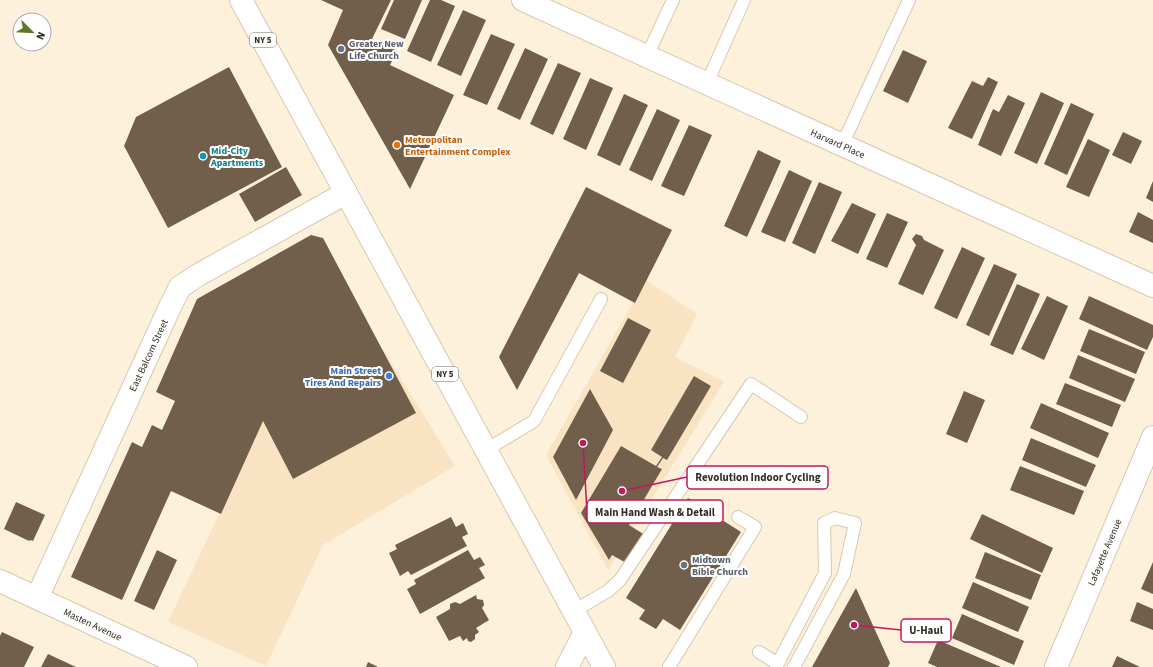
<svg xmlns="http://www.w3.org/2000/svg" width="1153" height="667" viewBox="0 0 1153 667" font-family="'Source Sans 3',sans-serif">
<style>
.built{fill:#f9e3c3}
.building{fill:#715f4b}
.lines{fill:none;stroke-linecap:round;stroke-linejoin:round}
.lane-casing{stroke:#d8c8af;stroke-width:14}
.street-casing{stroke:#d8c8af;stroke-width:24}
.primary-casing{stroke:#d8c8af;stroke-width:24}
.lane{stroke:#fff;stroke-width:12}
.street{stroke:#fff;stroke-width:22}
.primary{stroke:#fff;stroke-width:22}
.worship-dot{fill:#6b7280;stroke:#fff;stroke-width:1.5}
.food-dot{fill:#e8710a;stroke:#fff;stroke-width:1.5}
.culture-dot{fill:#0f9aa8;stroke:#fff;stroke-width:1.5}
.shop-dot{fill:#3f7fe0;stroke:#fff;stroke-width:1.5}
.labels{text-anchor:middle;stroke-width:4;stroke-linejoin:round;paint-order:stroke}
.shield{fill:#fff;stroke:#706b64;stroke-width:1}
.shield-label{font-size:9px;font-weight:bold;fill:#322c22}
.worship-label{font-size:10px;font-weight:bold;fill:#5b616d;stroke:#fff;text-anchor:start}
.food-label{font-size:10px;font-weight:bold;fill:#c56008;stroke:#fff;text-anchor:start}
.street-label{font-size:10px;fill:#322c22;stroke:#fff}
.culture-label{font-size:10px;font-weight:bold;fill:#0d838f;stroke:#fff;text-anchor:start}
.shop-label{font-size:10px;font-weight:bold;fill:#366cbe;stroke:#fff;text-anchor:end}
.leader{fill:none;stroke:#c2185b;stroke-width:1.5}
.callout-dot{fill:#c2185b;stroke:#fff;stroke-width:1.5}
.callout{fill:#fff;stroke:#c2185b;stroke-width:1.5}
.callout-label{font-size:11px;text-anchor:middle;font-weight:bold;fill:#322c22}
</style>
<rect width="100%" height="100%" fill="#fef1dc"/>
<path class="built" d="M646 280 697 314 675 357 724 382 608 570 546 455Z
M383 349 455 466 323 545 266 666 168 622 264 419Z"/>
<path class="building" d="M321 0H391L372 39 397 51 390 65 454 95 410 189 328 45 343 10Z
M394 0H422L405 39 381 29Z
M430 0H441L455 6 431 62 407 51Z
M463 10 486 20 461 76 437 65Z
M491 34 515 44 487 105 463 95Z
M525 48 548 59 520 120 497 109Z
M903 50 927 61 908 103 883 91Z
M558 63 581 73 553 135 530 124Z
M229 67 282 167 168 228 124 146 136 117Z
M988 77 998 82 972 139 948 128 972 81 983 86Z
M590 78 613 88 586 150 563 139Z
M1041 92 1064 103 1037 164 1014 153Z
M624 94 648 105 620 166 597 155Z
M1008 95 1025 103 1001 156 978 145 993 109 999 112Z
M1071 103 1094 114 1067 175 1044 164Z
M657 109 680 120 652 181 629 170Z
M689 125 712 135 684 196 661 186Z
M1123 132 1142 141 1131 164 1112 155Z
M1088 139 1110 150 1089 197 1066 187Z
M758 150 781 161 747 237 724 226Z
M286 167 302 195 255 222 239 194Z
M789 170 812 181 785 242 761 232Z
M1153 181V202L1146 198Z
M819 182 842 192 815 254 792 243Z
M586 187 672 230 635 303 579 273 517 390 499 357Z
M852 203 876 214 858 254 831 241Z
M1138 212 1153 220V243L1129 232Z
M887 213 908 222 887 268 866 259Z
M916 234 922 236 924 240 944 250 923 295 898 284 916 245 912 239Z
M311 235 323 238 416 413 293 479 263 421 221 514 171 491 122 600 71 577 132 442 142 447 152 425 162 430 175 401 156 392 197 299Z
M962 247 985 258 957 319 934 308Z
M994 264 1017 274 989 336 966 325Z
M1017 284 1040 294 1013 355 990 345Z
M1047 296 1068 306 1044 360 1021 349Z
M1089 296 1153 325V337L1147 350 1079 319Z
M628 318 651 330 623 383 600 371Z
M1089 329 1145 352 1136 374 1080 351Z
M1078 355 1135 379 1125 402 1069 378Z
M694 376 711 386 667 460 663 458 657 467 662 469 629 525 645 535 628 564 612 555 609 560 581 513 621 446 656 466 662 457 651 450Z
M1065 383 1121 405 1112 427 1056 404Z
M590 389 613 430 576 500 553 457Z
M964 391 985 400 967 443 946 434Z
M1041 403 1109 433 1098 458 1030 428Z
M1031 438 1096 465 1086 487 1022 460Z
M1020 466 1084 491 1074 515 1010 490Z
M688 498 741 532 680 630 663 619 656 629 639 619 645 610 626 598Z
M16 502 45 515 33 541 30 540 29 541 4 529Z
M982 514 1053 548 1042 573 970 539Z
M451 517 456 527 463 523 468 534 462 537 467 546 411 575 408 571 400 576 389 553 397 549 395 545Z
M157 550 177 560 154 610 134 601Z
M468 550 474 560 480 557 485 565 479 568 485 578 420 614 407 589 416 584 414 580Z
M985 552 1041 575 1031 600 975 578Z
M1153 562V594L1141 589Z
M973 582 1029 607 1018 632 962 608Z
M856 588 890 663 888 667H812Z
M476 595 477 599 483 600 484 605 482 608 489 620 476 628 479 632 475 635V639L471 642 468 641 467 638 463 641 460 636 449 641 436 617 450 609V604L455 602 460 604Z
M1137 602 1153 609V630L1130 621Z
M962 614 1024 641 1014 665 952 638Z
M2 632 34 647 24 667H0V636Z
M938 640 1001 667H937L928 663Z
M48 654 76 667H41Z
M1117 656 1140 667H1112Z
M368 662 378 667H366Z"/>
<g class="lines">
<g class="lane-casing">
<path id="lane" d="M647 56 673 0
M707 83 744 0
M842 145 909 0
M486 450 534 421 601 299
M574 611 608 591 620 580 751 384 801 417
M759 652 777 663
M669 667 755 527 738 517
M776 667 825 573 824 523 835 518 855 523 844 574 794 667"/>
</g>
<g class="street-casing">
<path id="street" d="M523 0 1153 286
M0 581 186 667
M37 598 169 309 180 287 198 275 346 193
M567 667 585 632
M1056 667 1153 437"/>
</g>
<g class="primary-casing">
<path id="primary" d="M241 0 604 667"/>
</g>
<use href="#lane" class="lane"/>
<use href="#street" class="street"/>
<use href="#primary" class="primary"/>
</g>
<g class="worship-dot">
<circle cx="341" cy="49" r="4"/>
<circle cx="684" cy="565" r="4"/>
</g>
<circle class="food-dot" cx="397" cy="145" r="4"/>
<circle class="culture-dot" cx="203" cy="156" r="4"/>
<circle class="shop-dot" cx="389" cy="376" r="4"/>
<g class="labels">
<g class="shield">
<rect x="250" y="33" width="26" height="14" rx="3"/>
<rect x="432" y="367" width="26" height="14" rx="3"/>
</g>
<g class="shield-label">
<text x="263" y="43">NY 5</text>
<text x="445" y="377">NY 5</text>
</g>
<g class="worship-label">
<text x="349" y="47">Greater New<tspan x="349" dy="12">Life Church</tspan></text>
<text x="692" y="563">Midtown<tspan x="692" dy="12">Bible Church</tspan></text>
</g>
<g class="food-label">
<text x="405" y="143">Metropolitan<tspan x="405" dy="12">Entertainment Complex</tspan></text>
</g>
<g class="street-label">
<text transform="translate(838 143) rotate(24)" y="4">Harvard Place</text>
<text transform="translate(148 355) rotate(-65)" y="4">East Balcom Street</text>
<text transform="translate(1104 552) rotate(-67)" y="4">Lafayette Avenue</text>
<text transform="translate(93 624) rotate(25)" y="4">Masten Avenue</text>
</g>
<g class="culture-label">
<text x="211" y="154">Mid-City<tspan x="211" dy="12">Apartments</tspan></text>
</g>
<g class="shop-label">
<text x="381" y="374">Main Street<tspan x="381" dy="12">Tires And Repairs</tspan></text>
</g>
</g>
<path class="leader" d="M622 491L687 477M583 443L587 512M854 625L901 630"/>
<g class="callout-dot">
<circle cx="622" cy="491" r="4"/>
<circle cx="583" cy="443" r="4"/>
<circle cx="854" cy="625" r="4"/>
</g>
<g class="callout">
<rect x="687" y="466" width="141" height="23" rx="4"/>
<rect x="587" y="500" width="136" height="23" rx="4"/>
<rect x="901" y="619" width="50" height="23" rx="4"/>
</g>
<g class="callout-label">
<text x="758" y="481">Revolution Indoor Cycling</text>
<text x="655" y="516">Main Hand Wash &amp; Detail</text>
<text x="926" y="634">U-Haul</text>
</g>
<g transform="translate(32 32) rotate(114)"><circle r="19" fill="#ffffff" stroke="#adaba7"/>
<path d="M0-3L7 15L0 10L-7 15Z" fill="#627525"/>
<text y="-6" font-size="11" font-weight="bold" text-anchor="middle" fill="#322c22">N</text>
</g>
</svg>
